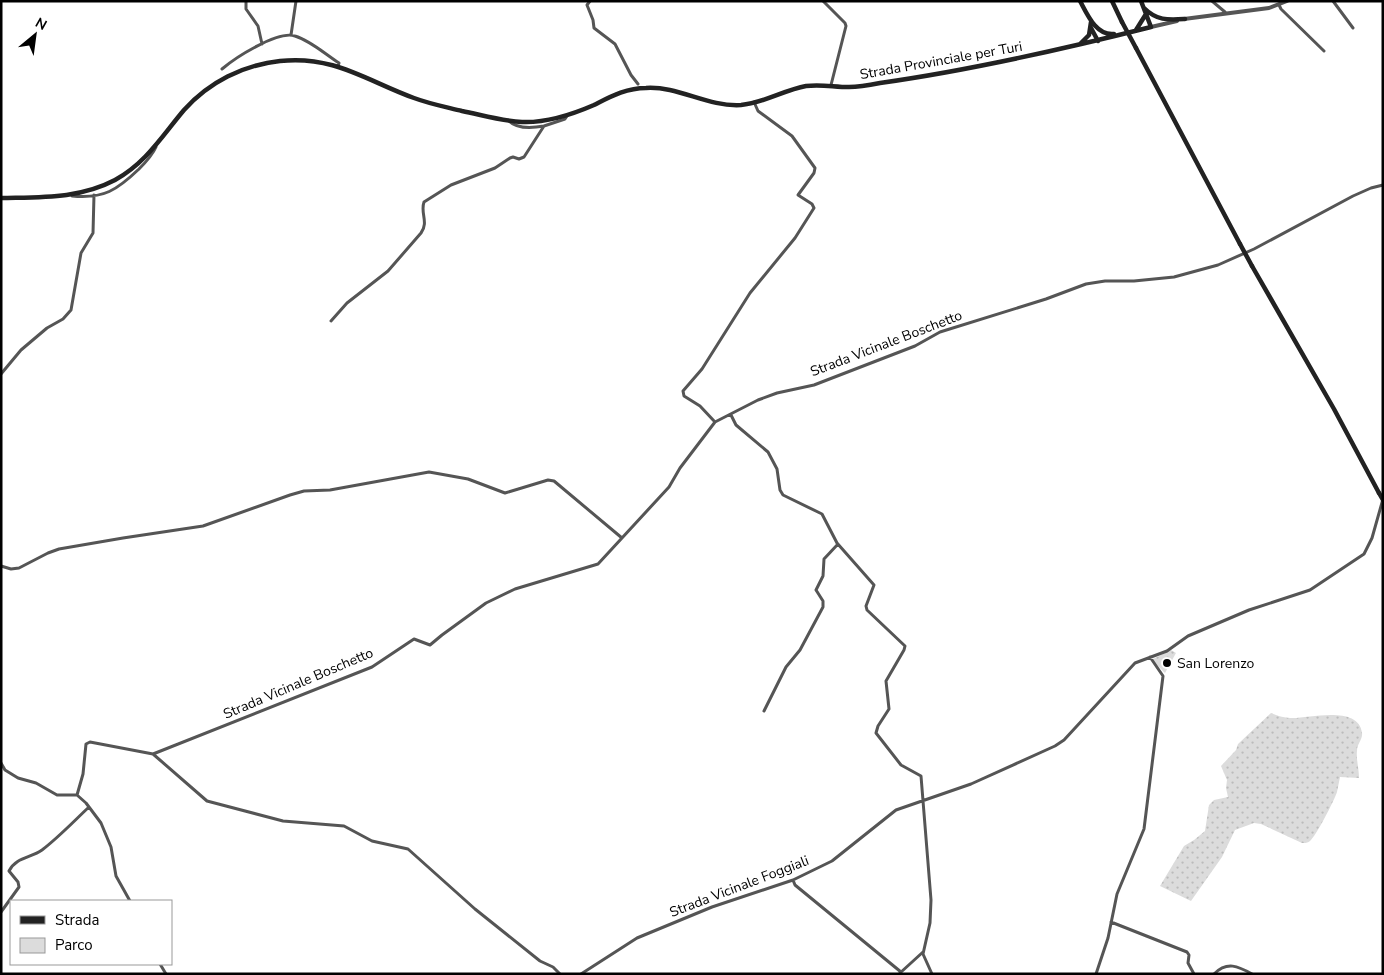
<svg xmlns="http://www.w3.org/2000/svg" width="1384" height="975" viewBox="0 0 1384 975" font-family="'Nunito Sans',sans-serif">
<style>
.green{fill:url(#green-dots)}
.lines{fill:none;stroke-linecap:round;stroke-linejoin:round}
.minor{stroke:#555;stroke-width:3}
.tertiary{stroke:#555;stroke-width:4}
.secondary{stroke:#222;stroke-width:4.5}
.secondary-bridge{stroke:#222;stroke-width:4.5}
.poi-dot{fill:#000;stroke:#fff;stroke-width:2}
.labels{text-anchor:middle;stroke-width:4;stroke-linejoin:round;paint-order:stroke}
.street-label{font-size:14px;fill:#000;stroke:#fff}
.poi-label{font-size:14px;fill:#000;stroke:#fff;text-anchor:start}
</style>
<defs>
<pattern id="green-dots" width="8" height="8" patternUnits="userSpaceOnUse" patternTransform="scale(1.25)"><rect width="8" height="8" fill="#dcdcdc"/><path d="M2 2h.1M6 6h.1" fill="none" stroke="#bbb" stroke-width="1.8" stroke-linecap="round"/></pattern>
</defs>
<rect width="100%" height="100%" fill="#fff"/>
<path class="green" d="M1171 650 1176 653 1165 673 1154 662 1153 659Z
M1271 713C1277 716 1286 718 1293 718 1310 718 1359 705 1362 733 1363 739 1357 744 1357 751 1356 759 1359 769 1359 778L1340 777C1339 782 1338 787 1337 792 1334 801 1316 836 1310 841 1307 843 1306 843 1302 843L1261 824 1254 823 1235 830 1222 857 1191 901 1160 886 1184 846 1194 840 1205 831 1209 805 1214 800 1228 797 1226 788 1227 780 1221 766 1236 750 1238 744Z"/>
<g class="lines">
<path class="minor" d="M246 1V9L258 26 262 44
M590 1 587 5 593 20 594 28 615 44 631 75 638 84
M823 1 845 23 846 26 831 85
M1212 1 1225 12
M1333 1 1353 28
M1279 5 1281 9 1324 51
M291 35 296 1
M222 69C235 58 278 30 295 36 311 41 325 54 339 63L338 66
M544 126 565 119 567 116
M72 196C104 199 117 190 139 169 146 162 152 156 156 147
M331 321 347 303 388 271 421 233C429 222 420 213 424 202L451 185 495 168 510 158 513 157 519 159 524 157 544 126C533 128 516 129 508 120
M1 374 21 350 47 328 63 319 71 310 81 253 93 233 94 195
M731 415 736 425 768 452 777 469 780 490 783 495 822 514 837 543 874 585 866 606 867 610 905 646 904 650 886 681 889 709 878 726 876 733 901 765 921 776 931 900 930 923 923 954 932 974
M715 422 700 406 684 396 683 391 702 369 750 293 795 238 814 208 812 204 798 195 814 173 815 168 792 136 758 111 754 102
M1 566 11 569 19 568 48 553 59 549 123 538 203 526 290 495 304 491 330 490 429 472 468 479 505 493 548 480 554 481 622 538
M764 711 786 667 800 650 823 607V601L816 590 823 576 824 559 838 544
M153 754 372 667 414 639 430 645 442 635 486 603 515 589 598 564 669 487 680 468 715 422 758 400 777 393 814 385 915 346 940 332 1046 299 1086 284 1105 281H1134L1174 277 1218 265 1254 249 1353 196 1371 188 1383 185
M1 763 5 770 18 778 36 783 57 795H77L86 803 101 823 111 847 116 876 130 901
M77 795 83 774 86 744 90 742 153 754 207 801 283 821 344 826 372 841 408 849 475 909 540 961 553 967 560 974
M793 880 795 885 901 972
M1 912 19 887 18 882 9 871C16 857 31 858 42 850 59 837 74 821 89 807
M1111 922 1187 952 1189 955 1188 963 1194 974
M160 964 166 974
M900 973 923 952
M581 974 637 938 712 907 793 880 832 861 896 810 971 784 1055 746 1064 740 1135 663 1167 651 1188 636 1249 610 1310 590 1364 554 1372 538 1383 499
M1096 974 1108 938 1117 894 1144 829 1145 821 1163 676 1150 657
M1214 974C1227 961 1238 966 1252 974"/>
<path class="tertiary" d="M1184 19 1269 8 1287 1
M1151 27 1177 21"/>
<path class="secondary" d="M1080 1C1087 14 1096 36 1114 34
M1112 1 1122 22
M1141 1 1151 27
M1144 8C1157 21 1168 20 1185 19
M1091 28 1098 41
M1136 30 1146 14
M1080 44 1089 35 1091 22
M1136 48 1240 244
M1 198C41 197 79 199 115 180 146 163 162 136 184 110 209 82 243 65 280 61 334 55 367 81 414 98 430 104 446 107 462 111 482 115 502 121 522 122 547 123 571 115 594 105 610 97 626 88 646 88 679 86 707 107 741 105 764 103 784 90 806 86 821 84 834 87 849 87 859 87 870 85 880 83 972 70 1060 50 1151 27
M1252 266 1334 409 1379 493"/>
<path class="secondary-bridge" d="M1122 22 1136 48
M1240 244 1252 266
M1379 493 1383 500"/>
</g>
<circle class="poi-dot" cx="1167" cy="663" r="5"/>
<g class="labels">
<g class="street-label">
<text transform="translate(941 60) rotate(-10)" y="5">Strada Provinciale per Turi</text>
<text transform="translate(886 343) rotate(-21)" y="5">Strada Vicinale Boschetto</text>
<text transform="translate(298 683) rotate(-23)" y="5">Strada Vicinale Boschetto</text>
<text transform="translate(739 886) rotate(-21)" y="5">Strada Vicinale Foggiali</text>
</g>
<g class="poi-label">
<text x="1177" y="668">San Lorenzo</text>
</g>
</g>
<rect width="1384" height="975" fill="none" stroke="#000000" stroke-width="5"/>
<rect x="10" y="900" width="162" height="65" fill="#ffffff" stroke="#999999"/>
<rect x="20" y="916" width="25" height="8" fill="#222222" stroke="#999999"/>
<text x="55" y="925" font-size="15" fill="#000000">Strada</text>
<rect x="20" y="938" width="25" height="15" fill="#dcdcdc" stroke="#999999"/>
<text x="55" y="950" font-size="15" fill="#000000">Parco</text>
<g transform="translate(35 35) rotate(29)" stroke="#ffffff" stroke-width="4" paint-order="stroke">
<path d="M0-4L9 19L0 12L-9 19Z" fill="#000000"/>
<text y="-8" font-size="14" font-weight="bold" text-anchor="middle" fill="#000000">N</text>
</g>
</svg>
